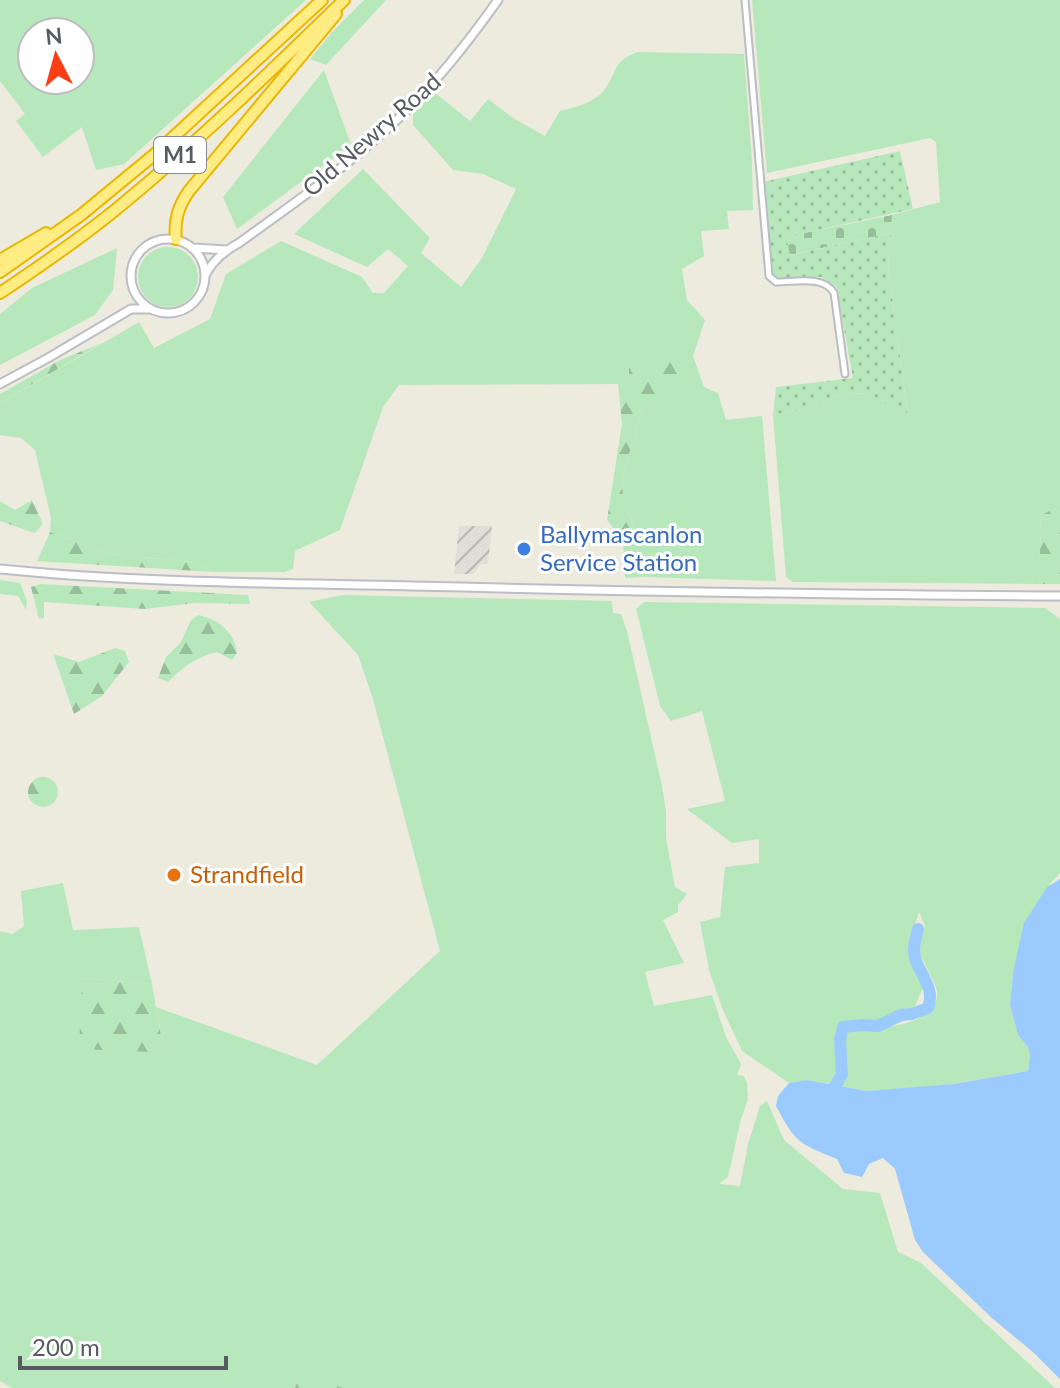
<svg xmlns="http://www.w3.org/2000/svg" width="1060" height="1388" viewBox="0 0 1060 1388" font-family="Lato,sans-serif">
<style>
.industrial{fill:url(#industrial-furrows)}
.grass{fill:#b7e8bb;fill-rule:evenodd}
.forest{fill:url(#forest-firs)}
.cemetery{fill:url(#cemetery-stones)}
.garden{fill:url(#garden-dots)}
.water{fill:#9bcaff}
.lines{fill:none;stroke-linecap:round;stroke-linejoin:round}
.river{stroke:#9bcaff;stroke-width:12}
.street-casing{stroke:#bbbdc4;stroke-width:9}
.secondary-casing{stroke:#bbbec6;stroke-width:11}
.highway-casing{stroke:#eab800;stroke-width:14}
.street{stroke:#fff;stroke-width:5}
.secondary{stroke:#fff;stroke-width:7}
.highway{stroke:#ffec82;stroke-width:10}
.shop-dot{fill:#3f7fe0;stroke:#fff;stroke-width:3}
.food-dot{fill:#e8710a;stroke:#fff;stroke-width:3}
.labels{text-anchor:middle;stroke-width:6;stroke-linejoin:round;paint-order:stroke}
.shield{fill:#fff;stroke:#898c90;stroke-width:2}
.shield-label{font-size:22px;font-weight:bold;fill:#575b61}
.street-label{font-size:24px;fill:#575b61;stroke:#fff}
.shop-label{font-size:24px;fill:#366cbe;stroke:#fff;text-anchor:start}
.food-label{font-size:24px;fill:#c56008;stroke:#fff;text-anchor:start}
</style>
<defs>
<pattern id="industrial-furrows" width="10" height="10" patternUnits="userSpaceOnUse" patternTransform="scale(2)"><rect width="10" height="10" fill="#e0ded6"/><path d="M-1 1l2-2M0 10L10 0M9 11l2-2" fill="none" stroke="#b8b7b1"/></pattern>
<pattern id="forest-firs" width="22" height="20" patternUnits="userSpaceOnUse" patternTransform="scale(2)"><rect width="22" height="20" fill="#b7e8bb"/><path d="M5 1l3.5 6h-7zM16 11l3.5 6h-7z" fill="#98bf9b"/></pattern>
<pattern id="cemetery-stones" width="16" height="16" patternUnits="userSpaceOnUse" patternTransform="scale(2)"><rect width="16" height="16" fill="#b7e8bb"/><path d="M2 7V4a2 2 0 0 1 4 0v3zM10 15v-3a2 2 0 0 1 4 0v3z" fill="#98bf9b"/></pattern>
<pattern id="garden-dots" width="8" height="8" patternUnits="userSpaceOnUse" patternTransform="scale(2)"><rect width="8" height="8" fill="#b7e8bb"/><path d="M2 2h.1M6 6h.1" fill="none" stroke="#98bf9b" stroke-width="1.8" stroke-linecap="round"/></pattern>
</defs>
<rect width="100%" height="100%" fill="#edebde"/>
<path class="industrial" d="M459 526H492L488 564H481L473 574H454Z"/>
<path class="grass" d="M0 0H306L124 164 96 170 82 127 43 157 16 121 25 114 0 81ZM32 32H80V80H32Z
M364 0H386L326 65 310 59 333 31Z
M752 0H1060V504L1041 517 1039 584 793 582 786 577 773 415 795 411 847 393 870 394 908 416 888 267 892 215 940 202 936 142 930 138 767 173Z
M637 52 744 54 752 161 753 210 727 211 729 229 701 231 704 256 682 269 687 300 705 320 693 356 704 387 718 393 726 420 762 416 776 581 643 577 632 523 623 497 622 477 643 409 677 374 629 384 399 385 383 407 340 530 295 551 293 569 285 572H214L193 562 112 554 50 532 51 518 35 450 21 438 0 435V403L139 322 154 348 210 319 226 274 281 241 362 277 373 293H384L408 266 388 249 367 267 294 234 363 169 430 238 421 253 461 287 482 258 516 189 483 174 453 170 413 125V111L434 92 470 121 488 99 513 118 545 136 560 111C576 107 594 103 605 89 619 69 611 63 637 52Z
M324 70 351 145 237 229 223 197Z
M138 277a30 30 0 1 1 60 0a30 30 0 1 1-60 0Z
M117 248 113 290 95 315 0 365V314L32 288Z
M342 595 612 601 613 613 621 614 628 635 662 786 666 811V838L675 887 687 894 678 905V912L663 920 684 963 645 972 654 1006 712 995 726 1037 741 1064 737 1075 744 1076 747 1083 748 1099 740 1123 728 1177 719 1184 740 1186 748 1144 760 1106 767 1101 784 1140 843 1189 880 1193 898 1252 921 1263 1055 1388H12L0 1381V931L12 934 24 926 21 891 63 883 73 930 139 927 152 984 82 978 163 1047 156 1007 317 1065 440 951 373 699 358 655 309 602Z
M644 602 1045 608 1060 619V873L1047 887 1013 972 1010 1005 1018 1035 1028 1047 1030 1056 1028 1071 954 1084 926 1087 867 1091 840 1086 846 1071 843 1040 847 1030C871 1029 941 1028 937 991 935 982 922 959 918 949L925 926 919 912 908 946 923 987 914 1009 900 1010 878 1020 845 1021 838 1034 837 1069 831 1084 807 1080 789 1083 742 1051 722 1008 709 970 700 922 720 917 725 867 759 863V839L732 843 687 809 725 801 702 711 671 721 660 706 636 609Z"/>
<path class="forest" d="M102 343 0 403V394L60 360Z
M668 354 678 374 643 409 622 477 623 497 632 523 643 577 625 578 623 541 607 520 622 424 618 384 629 383V364Z
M32 500 43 524 34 533 0 521V501L15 510Z
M1060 504V584H1039L1041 516Z
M50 532 112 554 193 562 214 572 37 561Z
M0 580 20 583 27 601 26 610 18 596 0 594Z
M40 584 248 595 250 604 194 603 145 609 44 602V618L39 619 31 587Z
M198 615C218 619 234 631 237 653L232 660 217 652C196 657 183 667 168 682L158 678 166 657 181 642 191 620Z
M115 648 125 651 129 662 102 696 74 714 53 654 79 662Z
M28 792a15 15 0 1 1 30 0a15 15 0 1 1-30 0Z
M82 978 152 984 163 1047 152 1052 79 1049Z
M302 1369 342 1388H295Z"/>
<path class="cemetery" d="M892 215 891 233 789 255 785 237Z"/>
<path class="garden" d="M900 151 913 209 786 237 790 255 891 233 888 267 908 417 870 394 847 393 795 411 773 415 776 387 853 378 836 286 821 277 777 278 773 275 763 182Z"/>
<path class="water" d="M1060 879V1379L1034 1353 993 1319 923 1252 915 1240 895 1169 883 1158 869 1164 862 1177 844 1173 837 1159C798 1143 796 1143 776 1106L778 1096 789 1083 807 1080 867 1091 954 1084 1028 1071 1030 1056 1028 1047 1018 1035 1010 1005 1013 972 1024 923 1047 887Z"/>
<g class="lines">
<path class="river" d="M829 1097 842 1074 840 1040 843 1027 862 1025 878 1026 901 1015 912 1014 928 1008C937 984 913 970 914 949 914 943 917 935 918 929"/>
<g class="street-casing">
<path id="street" d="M745 0 769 276 776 282C795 282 824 275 834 293L845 374"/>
</g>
<g class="secondary-casing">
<path id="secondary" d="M131 276a37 37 0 1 1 74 0a37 37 0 1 1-74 0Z
M193 248 227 250
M206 274C213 260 226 250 239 243 297 201 357 160 408 109 442 76 471 38 498 0
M0 384 48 358 131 309H150
M0 569C137 583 274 583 412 586 628 591 844 595 1060 596"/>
</g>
<g class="highway-casing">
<path id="highway" d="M176 239C174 220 178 207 189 191L336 14
M0 260 46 233
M0 272 81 215 155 154 322 0
M0 293C39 267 78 240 114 211 195 145 270 72 344 0"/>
</g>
<use href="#street" class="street"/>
<use href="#secondary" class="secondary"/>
<use href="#highway" class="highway"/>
</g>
<circle class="shop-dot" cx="524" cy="549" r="8"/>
<circle class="food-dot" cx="174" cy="875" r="8"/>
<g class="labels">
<rect class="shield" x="154" y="137" width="52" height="36" rx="6"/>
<g class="shield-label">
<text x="180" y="163">M1</text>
</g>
<g class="street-label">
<text transform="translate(372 135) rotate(-41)" y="8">Old Newry Road</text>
</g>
<g class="shop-label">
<text x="540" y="543">Ballymascanlon<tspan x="540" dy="28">Service Station</tspan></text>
</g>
<g class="food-label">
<text x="190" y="883">Strandfield</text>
</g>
</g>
<g transform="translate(56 56) rotate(354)"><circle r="38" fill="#ffffff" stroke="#bcbdc0" stroke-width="2"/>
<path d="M0-6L14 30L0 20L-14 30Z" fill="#fb3e15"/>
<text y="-12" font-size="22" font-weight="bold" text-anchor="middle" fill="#575b61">N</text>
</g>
<path d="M20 1356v12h206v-12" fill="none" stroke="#575b61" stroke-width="4"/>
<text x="32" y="1356" font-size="24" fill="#575b61" stroke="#ffffff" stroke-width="6" paint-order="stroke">200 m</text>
</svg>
